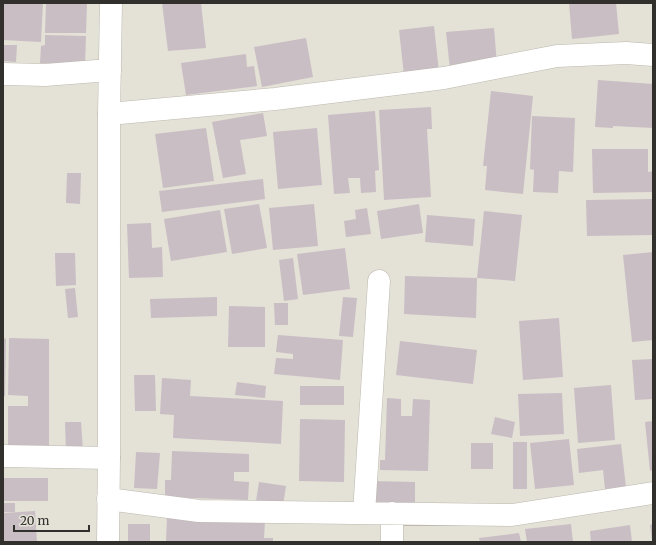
<svg xmlns="http://www.w3.org/2000/svg" width="656" height="545" viewBox="0 0 656 545" font-family="Merriweather,serif">
<style>
.building{fill:#c9bec4}
.lines{fill:none;stroke-linecap:round;stroke-linejoin:round}
.minor-casing{stroke:#bcb8ae;stroke-width:23}
.secondary-casing{stroke:#bcb8ae;stroke-width:23}
.minor{stroke:#fff;stroke-width:22}
.secondary{stroke:#fff;stroke-width:22}
</style>
<rect width="100%" height="100%" fill="#e4e1d7"/>
<path class="building" d="M3 3H43L41 42 3 40Z
M46 3H87L86 33H45Z
M162 3H201L206 48 168 51Z
M569 3H616L619 34 572 39Z
M434 26 439 72 404 75 399 30Z
M494 28 497 65 450 69 446 32Z
M45 35 86 36 85 65 40 63 41 46 45 45Z
M306 38 313 77 262 87 254 47Z
M3 45H17L16 62 3 61Z
M246 54 247 67 254 66 257 86 186 95 181 63Z
M598 80 653 84V128L613 126V128L595 127Z
M491 91 533 96 523 194 485 190 487 166H483Z
M431 107 432 129H427L431 197 384 200 379 110Z
M375 111 379 170 375 171 376 192 361 193 360 178H348L350 193 334 194 328 115Z
M263 113 267 136 240 140 246 174 223 178 212 122Z
M532 116 575 118 573 172 559 171 558 193 533 192 534 170 530 169Z
M206 128 214 181 163 188 155 134Z
M317 128 322 185 278 189 273 132Z
M592 149H648V172L653 171V192L593 193Z
M67 173H81L80 204 66 203Z
M263 179 265 199 162 212 159 191Z
M653 199V235L587 236 586 200Z
M259 204 267 248 232 254 224 209Z
M314 204 318 246 273 250 269 208Z
M419 204 423 233 381 239 377 211Z
M367 208 371 234 346 237 344 221 356 219 355 210Z
M220 210 227 252 171 261 164 219Z
M484 211 522 215 515 281 477 278Z
M427 215 475 219 473 246 425 242Z
M151 223 152 248 162 247 163 277 129 278 127 224Z
M345 248 350 289 303 295 297 254Z
M653 252V340L632 342 623 255Z
M55 253H75L76 285 56 286Z
M293 258 298 299 284 301 279 260Z
M405 276 477 278 476 318 404 314Z
M75 288 78 317 68 318 65 289Z
M217 297V316L151 318 150 299Z
M343 297 357 298 353 337 339 336Z
M274 303H288V325H275Z
M229 306 265 307V347H228Z
M559 318 563 377 523 380 519 321Z
M278 335 343 340 340 380 274 374 276 358 293 359V354L276 352Z
M3 338 6 339 5 396H3Z
M9 338 49 339V451H8V406H28V396L8 395Z
M400 341 477 350 473 384 396 375Z
M653 359V399L635 400 632 360Z
M134 375H155L156 411H135Z
M162 378 191 380 190 396 283 401 281 444 173 438 174 415 160 414Z
M237 382 266 386 265 398 235 395Z
M611 385 615 440 578 443 574 388Z
M300 386H344V405H300Z
M562 393 564 434 520 436 518 394Z
M387 398 401 399V416H412L413 399 430 400 428 471 380 470V460H385Z
M495 417 515 422 512 438 491 434Z
M300 419 345 420 344 482 299 481Z
M653 421V470L650 471 645 422Z
M65 422H81L83 451 66 453Z
M569 439 574 485 535 489 530 443Z
M513 442H527V489H513Z
M471 443H493V469H471Z
M621 444 626 487 605 489 603 470 579 473 577 449Z
M172 451 249 454V472H234V481L249 482 248 500 165 497V480H171Z
M136 452 160 453 157 489 134 488Z
M3 478H48V501H3Z
M369 481 415 482V506L368 505Z
M259 482 286 486 283 505 256 501Z
M3 503H15V512H3Z
M35 511 37 542H3V513Z
M167 516 265 521 264 538H273V542H166Z
M128 524H150V542H128Z
M571 524 573 542H527L525 529Z
M653 524V540H652L650 525Z
M630 525 632 542H591L590 531Z
M519 533 521 542H480L479 538Z"/>
<g class="lines">
<g class="minor-casing">
<path id="minor" d="M3 74 45 75 110 70
M109 114 275 99 444 78 557 56 626 53 653 55
M3 456 109 458
M108 499 199 511 512 515 653 493
M364 513 379 281
M392 542V513"/>
</g>
<g class="secondary-casing">
<path id="secondary" d="M108 542 109 458V114L111 3"/>
</g>
<use href="#minor" class="minor"/>
<use href="#secondary" class="secondary"/>
</g>
<rect width="656" height="545" fill="none" stroke="#31302c" stroke-width="8"/>
<path d="M14 525v6h75v-6" fill="none" stroke="#31302c" stroke-width="2"/>
<text x="20" y="525" font-size="12" fill="#31302c" stroke="#e4e1d7" stroke-width="3" paint-order="stroke">20 m</text>
</svg>
